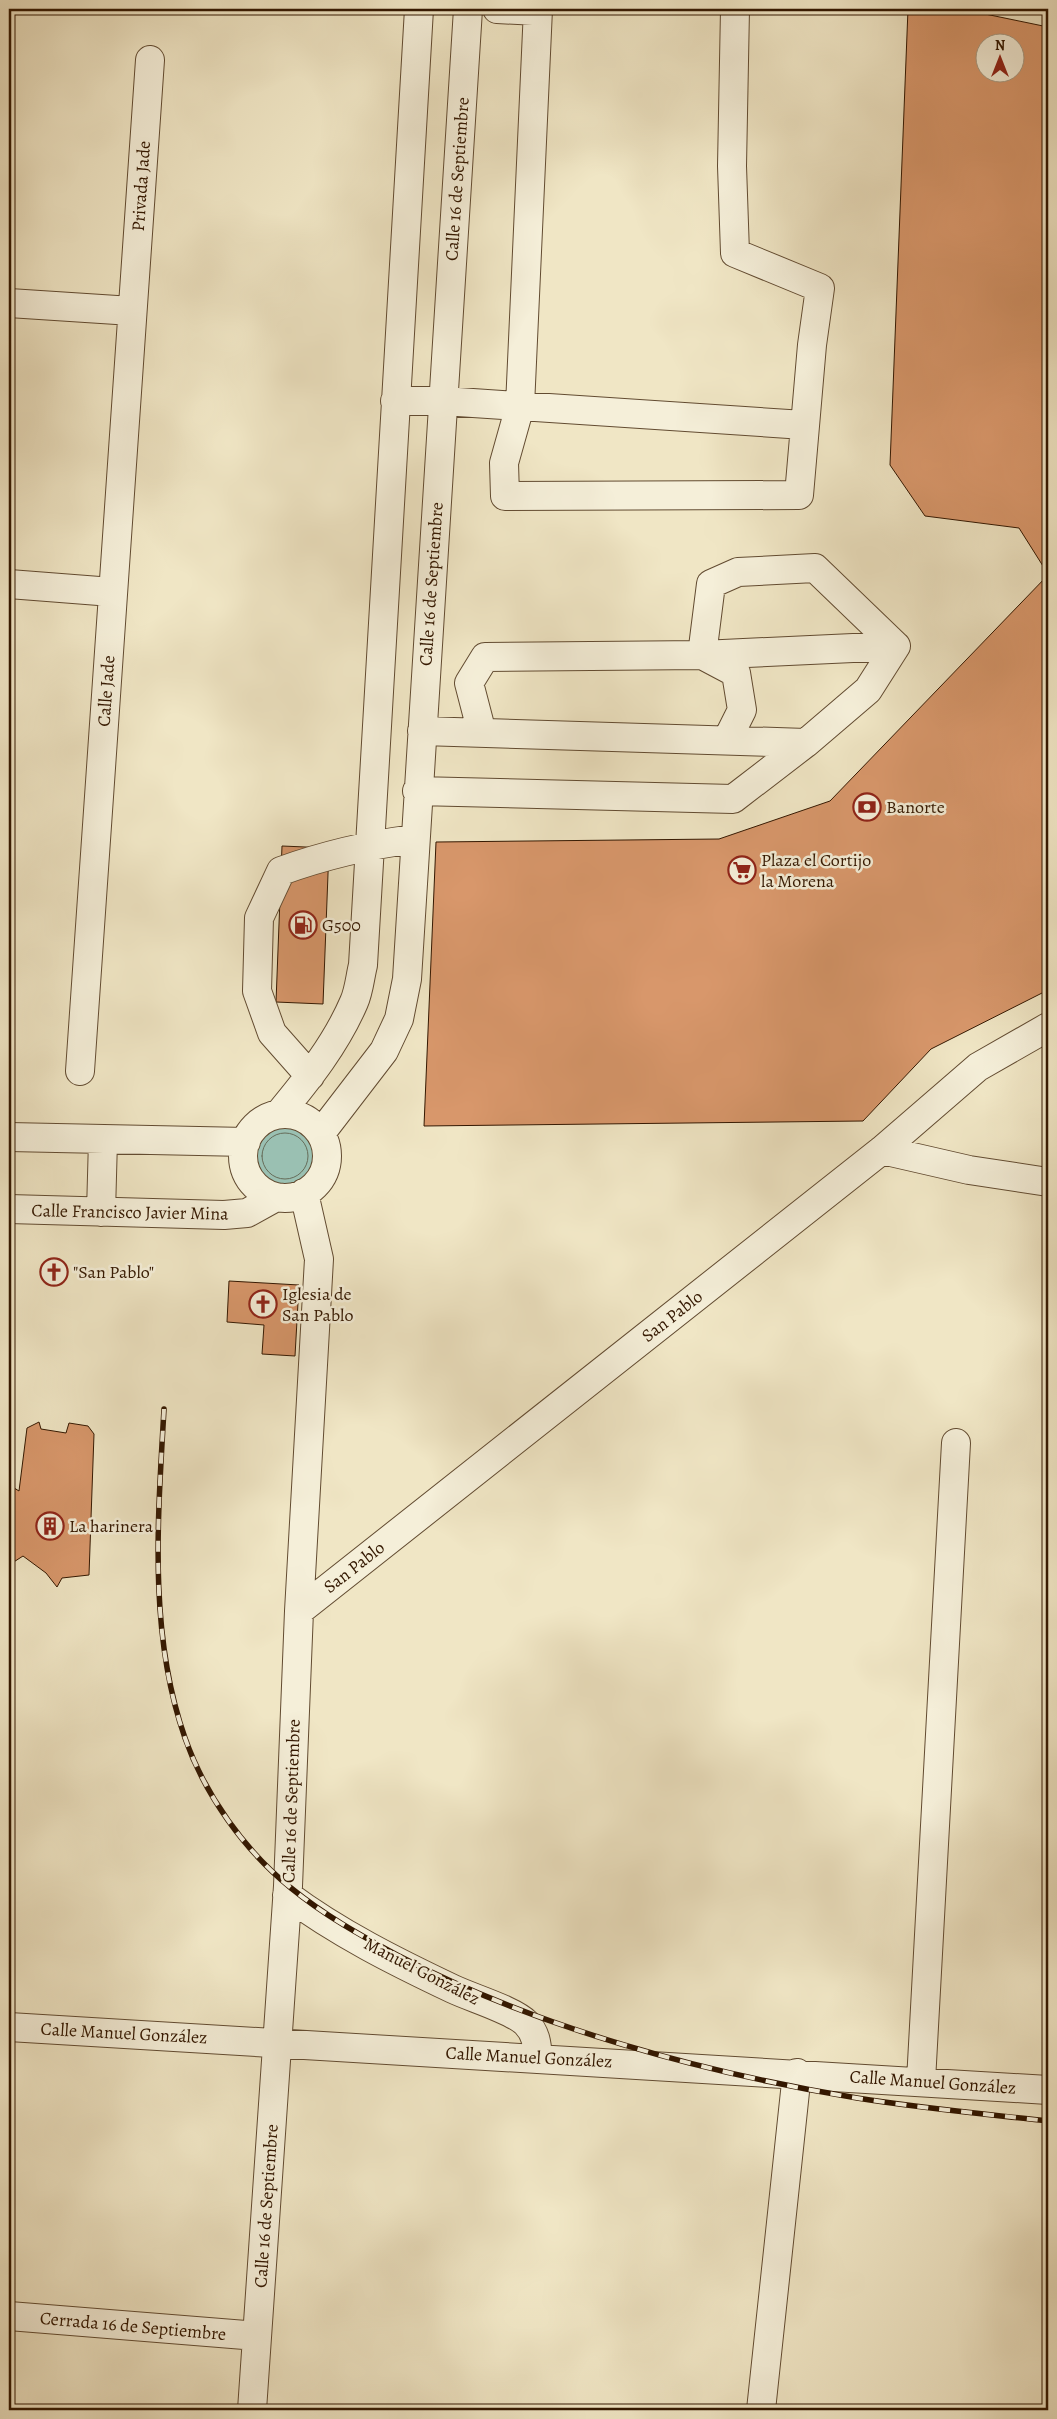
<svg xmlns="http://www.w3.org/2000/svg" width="1057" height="2419" viewBox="0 0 1057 2419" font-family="Alegreya,serif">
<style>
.water{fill:#9ac0b2;stroke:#717c6b}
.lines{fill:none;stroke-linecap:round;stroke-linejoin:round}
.shore{stroke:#666c59;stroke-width:1}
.building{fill:#d8976b;stroke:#331700;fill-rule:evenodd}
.minor-casing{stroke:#624b31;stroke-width:30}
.minor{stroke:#f5efd9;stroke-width:28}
.rail-casing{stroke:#331700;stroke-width:5.5}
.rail{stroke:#f5efd9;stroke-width:4;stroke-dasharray:11;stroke-linecap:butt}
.labels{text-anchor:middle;stroke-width:5;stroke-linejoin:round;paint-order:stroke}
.street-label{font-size:18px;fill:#331700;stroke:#f5efd9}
.poi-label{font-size:18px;fill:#331700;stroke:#f5efd9;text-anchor:start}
</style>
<rect width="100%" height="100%" fill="#f0e6c5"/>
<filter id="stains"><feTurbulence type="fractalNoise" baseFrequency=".004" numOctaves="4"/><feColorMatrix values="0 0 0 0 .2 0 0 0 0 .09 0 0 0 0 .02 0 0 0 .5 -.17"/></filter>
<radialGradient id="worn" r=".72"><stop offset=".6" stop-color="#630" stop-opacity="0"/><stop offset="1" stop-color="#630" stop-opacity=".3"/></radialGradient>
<path class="water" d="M243 1156a42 42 0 1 1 84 0a42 42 0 1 1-84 0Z"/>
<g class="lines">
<path class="shore" d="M262 1156a23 23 0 1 1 46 0a23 23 0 1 1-46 0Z"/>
</g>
<path class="building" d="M908 9H961L1048 27V574L1019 528 925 516 890 465ZM984 42H1014V72H984Z
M1048 575V990L931 1049 863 1121 424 1126 436 842 719 839 830 801Z
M282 846 329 848 323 1004 276 1002Z
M229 1281 299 1285 295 1356 262 1354 264 1325 227 1322Z
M39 1422 41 1429 66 1433 69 1423 88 1426 94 1434 89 1575 62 1578 57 1587 46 1573 23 1556 9 1565V1495L11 1486 19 1491 27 1428Z"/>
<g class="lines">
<g class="minor-casing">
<path id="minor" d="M497 9 538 11
M538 9 520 406 504 463 505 496 799 495 812 345 820 288 735 253 732 166 735 9
M9 303 132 311
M395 401H443L804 425
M9 584 112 592
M422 731 806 743
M482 733 469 683 485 657 702 655 896 646
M727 740 742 710 736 673 702 655 711 584 738 572 815 568 896 646
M417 791 733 799 806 743 868 690 896 646
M80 1071 150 60
M310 1076 272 1033 257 991 259 918 281 871C325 855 368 845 414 839
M279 1114C308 1079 336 1044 354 1002 359 991 360 977 363 965L419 9
M243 1156a42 42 0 1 1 84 0a42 42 0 1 1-84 0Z
M321 1133 384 1051 399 1019 407 979 468 9
M9 1137 246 1142
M882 1150 969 1170 1048 1182
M9 1209 224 1215 247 1213 276 1197
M101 1212 103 1140
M299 1611 882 1150 978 1067 1048 1027
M287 1895C338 1933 396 1962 453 1989 472 1998 513 2010 526 2023 536 2033 537 2044 538 2058
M9 2027 1048 2090
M921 2081 956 1443
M9 2316 257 2336
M252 2410 288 1886 299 1611 319 1259 304 1193
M761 2410 797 2073"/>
</g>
<use href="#minor" class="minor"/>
<g class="rail-casing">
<path id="rail" d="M164 1409C158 1517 148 1633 185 1738 205 1795 244 1850 291 1888 324 1915 360 1935 397 1955 535 2027 704 2073 857 2098 920 2108 985 2114 1048 2121"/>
</g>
<use href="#rail" class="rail"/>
</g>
<defs>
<g id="bank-ring" transform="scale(1.4375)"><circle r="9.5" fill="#f5efd9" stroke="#8f2418" stroke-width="1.5"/><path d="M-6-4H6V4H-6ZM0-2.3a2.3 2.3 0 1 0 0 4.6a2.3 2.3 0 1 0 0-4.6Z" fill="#8f2418"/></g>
<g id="supermarket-ring" transform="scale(1.4375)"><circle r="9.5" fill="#f5efd9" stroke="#8f2418" stroke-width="1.5"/><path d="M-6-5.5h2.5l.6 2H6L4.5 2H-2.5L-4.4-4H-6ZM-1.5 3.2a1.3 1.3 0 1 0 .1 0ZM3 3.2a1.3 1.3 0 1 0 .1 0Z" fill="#8f2418"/></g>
<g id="fuel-ring" transform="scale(1.4375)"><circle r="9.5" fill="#f5efd9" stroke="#8f2418" stroke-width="1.5"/><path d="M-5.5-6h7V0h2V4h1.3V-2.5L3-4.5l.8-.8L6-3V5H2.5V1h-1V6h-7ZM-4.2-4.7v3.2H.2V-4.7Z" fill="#8f2418"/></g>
<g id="church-ring" transform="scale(1.4375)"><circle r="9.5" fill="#f5efd9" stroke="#8f2418" stroke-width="1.5"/><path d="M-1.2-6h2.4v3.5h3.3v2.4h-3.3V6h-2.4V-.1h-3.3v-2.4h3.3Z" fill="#8f2418"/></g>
<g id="building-ring" transform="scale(1.4375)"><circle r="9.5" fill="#f5efd9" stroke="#8f2418" stroke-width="1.5"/><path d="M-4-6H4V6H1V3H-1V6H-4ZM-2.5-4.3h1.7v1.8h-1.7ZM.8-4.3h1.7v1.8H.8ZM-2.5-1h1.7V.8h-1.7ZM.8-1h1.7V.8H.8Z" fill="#8f2418"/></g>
</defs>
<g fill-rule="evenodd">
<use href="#bank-ring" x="867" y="807"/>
<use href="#supermarket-ring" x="742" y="870"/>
<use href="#fuel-ring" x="303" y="925"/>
<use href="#church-ring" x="54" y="1272"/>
<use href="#church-ring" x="263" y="1304"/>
<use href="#building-ring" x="50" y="1526"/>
</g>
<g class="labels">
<g class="street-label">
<text transform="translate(457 179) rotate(-86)" y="6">Calle 16 de Septiembre</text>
<text transform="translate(141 186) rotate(-86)" y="6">Privada Jade</text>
<text transform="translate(431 584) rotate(-86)" y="6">Calle 16 de Septiembre</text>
<text transform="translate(106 691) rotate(-86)" y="6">Calle Jade</text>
<text transform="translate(130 1212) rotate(1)" y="6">Calle Francisco Javier Mina</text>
<text transform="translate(672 1316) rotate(-38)" y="6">San Pablo</text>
<text transform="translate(354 1567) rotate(-38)" y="6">San Pablo</text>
<text transform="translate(291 1801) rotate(-88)" y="6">Calle 16 de Septiembre</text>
<text transform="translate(422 1971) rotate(27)" y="6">Manuel González</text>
<text transform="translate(124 2033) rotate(3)" y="6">Calle Manuel González</text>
<text transform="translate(529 2057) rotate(3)" y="6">Calle Manuel González</text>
<text transform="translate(933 2082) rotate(4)" y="6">Calle Manuel González</text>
<text transform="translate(266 2206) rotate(-86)" y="6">Calle 16 de Septiembre</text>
<text transform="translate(133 2326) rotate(5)" y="6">Cerrada 16 de Septiembre</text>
</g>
<g class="poi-label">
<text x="886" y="813">Banorte</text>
<text x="761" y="866">Plaza el Cortijo<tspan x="761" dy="21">la Morena</tspan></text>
<text x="322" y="931">G500</text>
<text x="73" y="1278">"San Pablo"</text>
<text x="282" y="1300">Iglesia de<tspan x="282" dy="21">San Pablo</tspan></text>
<text x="69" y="1532">La harinera</text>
</g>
</g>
<rect width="1057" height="2419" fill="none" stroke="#f0e6c5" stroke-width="30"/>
<rect x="10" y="10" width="1037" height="2399" fill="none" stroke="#331700" stroke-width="2.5"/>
<rect x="15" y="15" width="1027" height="2389" fill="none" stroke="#331700"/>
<g transform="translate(1000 58)"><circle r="24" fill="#f5efd9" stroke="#a79982"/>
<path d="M0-4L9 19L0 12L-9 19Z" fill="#8f2418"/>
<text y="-8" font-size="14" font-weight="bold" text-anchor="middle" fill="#331700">N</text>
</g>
<rect width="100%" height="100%" filter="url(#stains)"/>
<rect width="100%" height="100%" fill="url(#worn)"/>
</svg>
